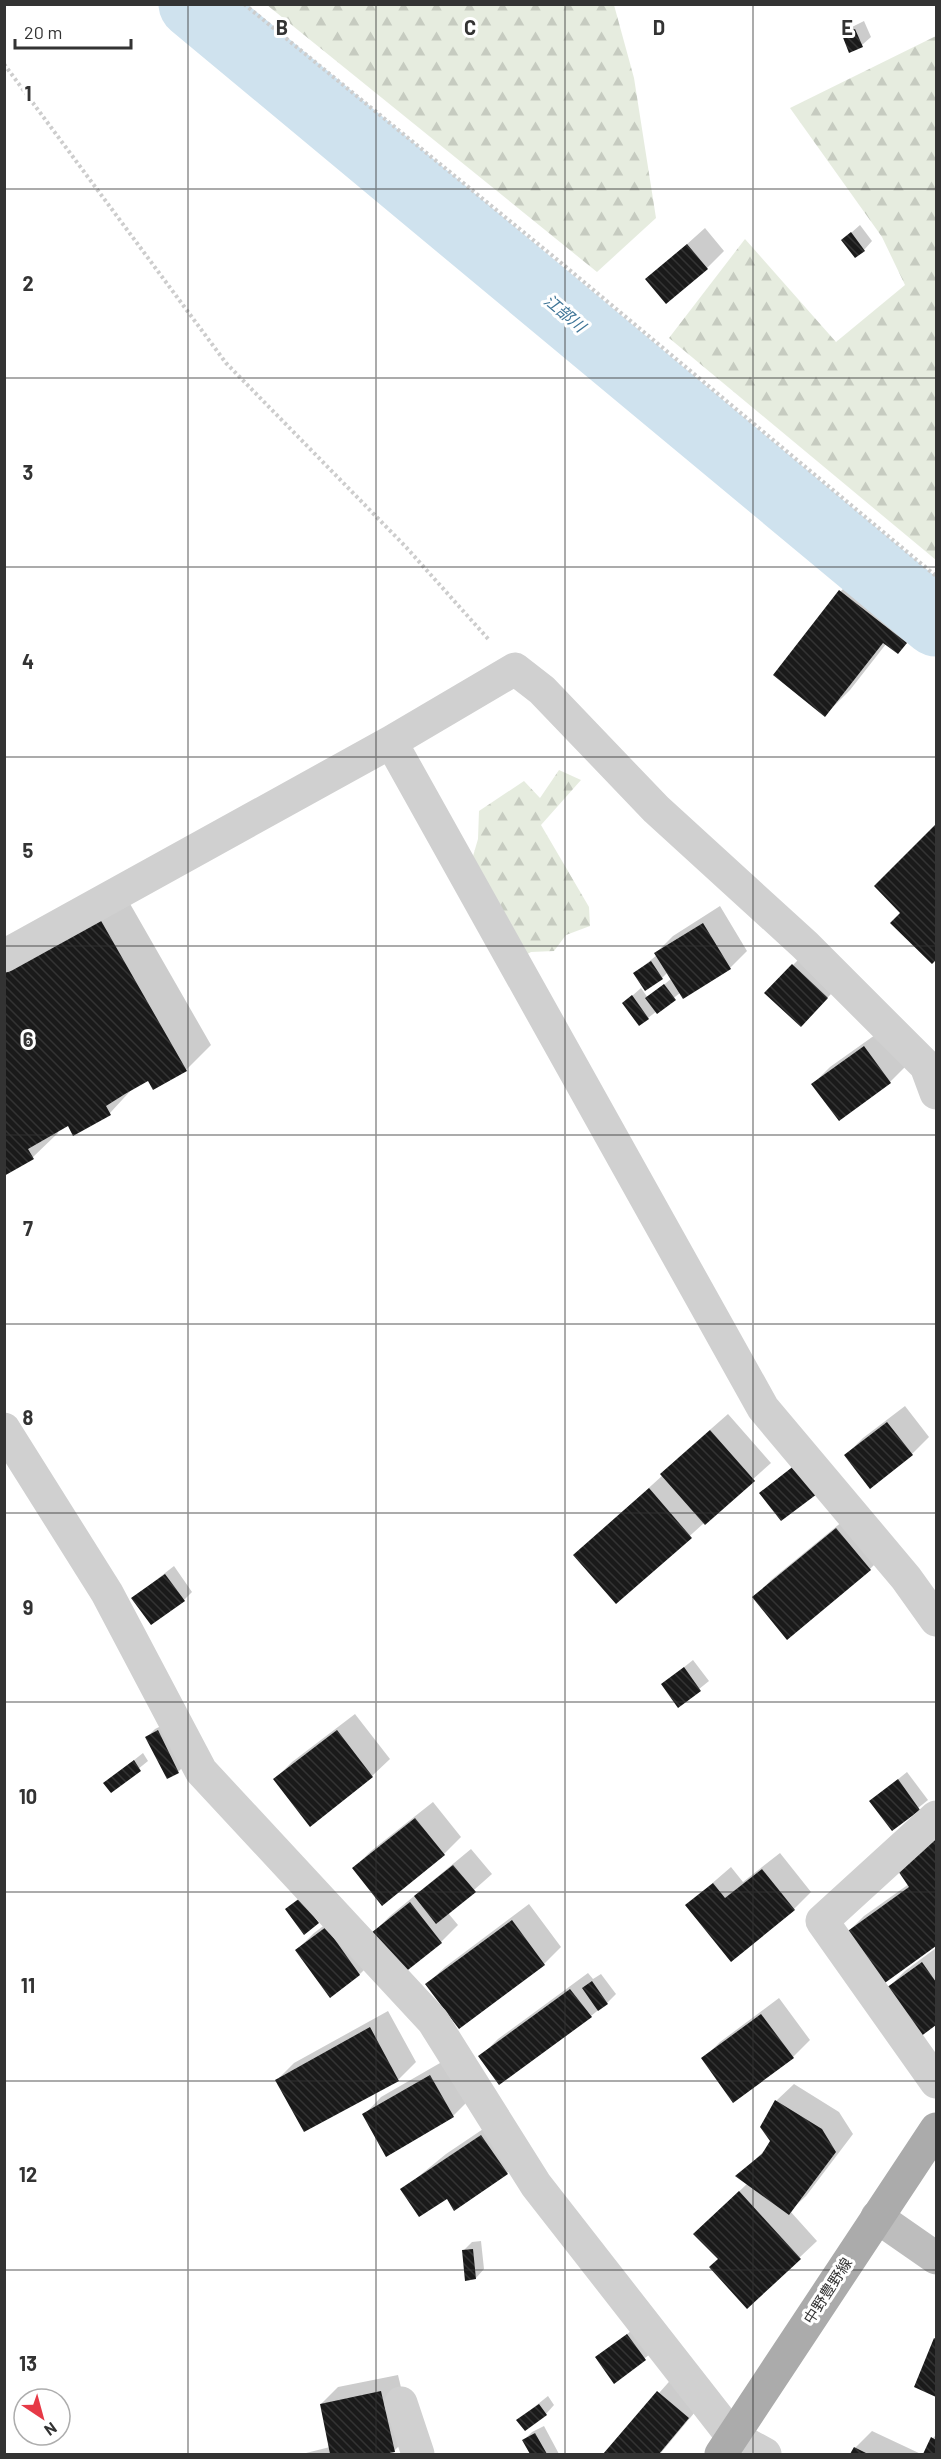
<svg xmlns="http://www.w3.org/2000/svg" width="941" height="2459" viewBox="0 0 941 2459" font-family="Barlow,'Noto Sans JP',sans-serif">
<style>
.forest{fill:url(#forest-firs)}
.shadow{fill:#0003}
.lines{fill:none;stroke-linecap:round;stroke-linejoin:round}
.river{stroke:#cfe2ee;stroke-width:69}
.building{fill:url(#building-back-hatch)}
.path{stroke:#cdcdcd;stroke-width:4;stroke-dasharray:3 3;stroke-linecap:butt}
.street{stroke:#d0d0d0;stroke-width:33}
.secondary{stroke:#bdbdbd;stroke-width:33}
.primary{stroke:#ababab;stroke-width:33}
.grid{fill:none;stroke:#333;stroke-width:1.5;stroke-opacity:0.55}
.labels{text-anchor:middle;stroke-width:6;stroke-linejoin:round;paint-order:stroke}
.street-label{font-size:15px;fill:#333;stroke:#fff}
.water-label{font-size:16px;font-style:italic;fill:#3f7597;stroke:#fff}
.grid-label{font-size:20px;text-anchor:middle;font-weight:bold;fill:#333;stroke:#fff;stroke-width:6;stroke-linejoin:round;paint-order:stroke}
</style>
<defs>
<pattern id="forest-firs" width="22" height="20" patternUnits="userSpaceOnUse" patternTransform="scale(1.5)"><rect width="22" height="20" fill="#e6ecdf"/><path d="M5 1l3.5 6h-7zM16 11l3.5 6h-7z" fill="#c6cbc0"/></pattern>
<pattern id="building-back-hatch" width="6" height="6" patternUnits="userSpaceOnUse" patternTransform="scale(1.5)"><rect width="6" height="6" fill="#1a1a1a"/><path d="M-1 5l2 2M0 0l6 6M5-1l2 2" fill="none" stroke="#333"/></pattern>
</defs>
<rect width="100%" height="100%" fill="#fff"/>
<path class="forest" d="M267 5H614L634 78 656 218 597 272Z
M936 36V560L669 338 745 239 836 342 905 285 882 237 790 108Z
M559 770 581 780 541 825 589 907 590 926 566 935 554 951 531 952 522 957 466 880 478 839 479 811 524 781 540 798Z"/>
<path class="shadow" d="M864 21 871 37 862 45 843 35 852 27Z
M860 225 872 241 864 250 843 240Z
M705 228 724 251 707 268 647 280Z
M865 566 930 618 897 652 886 644 850 690 825 715 775 675 841 591Z
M936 826V958L932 962 902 912 876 886Z
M121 888 211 1045 186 1070 154 1088 148 1079 134 1087 110 1113 68 1124 57 1131 58 1133 33 1157 4 1174V955Z
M720 906 747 951 730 968 683 997 680 993 648 1018 624 1003 641 988 648 998 672 978 668 972 662 978 635 973 657 955 656 953 673 936Z
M810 948 844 980 818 1008 793 965Z
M882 1030 907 1065 890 1082 813 1084 830 1067Z
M905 1406 929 1437 912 1454 846 1455 863 1438Z
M728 1414 771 1463 616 1602 575 1555 663 1475 662 1474 679 1457Z
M854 1512 887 1552 870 1569 754 1598 771 1580Z
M174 1566 192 1592 184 1600 133 1598Z
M693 1660 709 1681 678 1706 663 1684Z
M355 1714 390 1759 372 1776 310 1825 275 1779 292 1762Z
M167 1723 187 1763 179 1771 167 1777 147 1737 155 1729Z
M143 1753 148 1761 111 1791 105 1783Z
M907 1772 928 1800 892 1829 871 1801Z
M433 1802 461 1837 444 1854 354 1868 371 1851Z
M936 1831V1948L935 1946 847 1933 864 1916 909 1884Z
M471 1849 492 1874 448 1913 458 1925 441 1942 373 1933 390 1916Z
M780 1853 811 1892 794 1909 687 1905 731 1867 743 1882Z
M529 1904 561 1947 544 1964 427 1984 445 1967Z
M343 1911 377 1957 360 1974 330 1996 297 1950 314 1933Z
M936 1948V2024L921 2035 888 1988 905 1971Z
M588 1973 593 1979 601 1974 616 1994 607 2003 591 2016 480 2057 498 2039Z
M779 1998 810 2040 793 2057 703 2059 720 2042Z
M388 2011 416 2062 399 2079 305 2130 277 2080 294 2063Z
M447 2059 470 2099 453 2116 364 2115 381 2097Z
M794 2084 839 2112 853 2134 806 2196 790 2211 817 2241 747 2307 719 2259 712 2217 748 2183 738 2176 766 2149 771 2141 762 2127 776 2101Z
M498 2119 524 2156 507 2173 447 2197 402 2190 446 2154Z
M481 2241 484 2269 476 2278 463 2251 472 2242Z
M636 2327 654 2351 614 2382 597 2358Z
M936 2338V2395L915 2387Z
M398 2375 412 2433 394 2451 377 2454H302L330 2447 321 2404 338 2387Z
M675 2375 705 2400 660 2454H605Z
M548 2396 554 2405 546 2414 518 2420Z
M544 2426 559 2454H532L524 2440 532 2432Z
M872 2431 921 2454H852L855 2448Z
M936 2435V2454H925L933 2438Z"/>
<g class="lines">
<path class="river" d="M193 4 936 622"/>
</g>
<path class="building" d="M855 29 863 47 849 53 842 35Z
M851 232 865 251 855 258 841 240Z
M687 244 708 269 666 304 645 279Z
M839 590 907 643 898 654 883 643 825 717 773 675Z
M936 824V960L932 964 890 923 900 913 874 886Z
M96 912 187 1071 153 1090 148 1081 125 1094 106 1106 111 1115 73 1136 68 1126 28 1149 34 1159 4 1176V964Z
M703 923 731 969 683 999 654 953Z
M651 961 663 979 645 991 633 973Z
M792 964 828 998 801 1027 764 993Z
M664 984 676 1000 657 1014 645 998Z
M632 995 649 1019 639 1026 622 1003Z
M864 1046 891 1083 839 1121 811 1084Z
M887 1422 913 1455 870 1489 844 1455Z
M710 1430 755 1481 705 1525 660 1474Z
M795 1465 817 1494 781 1521 759 1493Z
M649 1488 692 1538 616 1604 573 1555Z
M836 1528 871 1570 787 1640 752 1597Z
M165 1574 185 1601 151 1625 131 1598Z
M684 1667 701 1691 678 1708 661 1684Z
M158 1730 179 1773 167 1779 145 1737Z
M337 1730 373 1777 310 1827 273 1779Z
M134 1760 141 1771 111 1793 103 1783Z
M898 1779 920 1810 892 1831 869 1801Z
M415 1818 445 1855 382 1906 352 1868Z
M936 1835V1946L882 1985 845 1933 909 1887 894 1865Z
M453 1865 476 1892 436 1924 414 1896Z
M762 1869 795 1910 731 1962 685 1905 713 1883 725 1898Z
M300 1898 319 1923 304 1935 285 1909Z
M410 1902 442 1943 404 1973 371 1933Z
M512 1920 545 1965 459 2029 425 1984Z
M326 1927 360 1975 330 1998 295 1950Z
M922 1962 936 1982V2025L920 2037 886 1988Z
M592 1981 608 2004 598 2011 582 1988Z
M570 1989 592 2017 499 2085 478 2056Z
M761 2014 794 2058 733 2103 701 2058Z
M370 2027 399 2081 304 2132 275 2080Z
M430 2075 454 2117 386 2157 362 2114Z
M775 2100 822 2129 836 2152 789 2215 735 2176 762 2154 770 2141 760 2127Z
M481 2135 508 2174 454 2211 447 2199 419 2217 400 2189Z
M739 2191 801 2259 747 2309 709 2267 718 2259 693 2234Z
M473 2249 476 2279 465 2281 462 2250Z
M627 2334 646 2360 614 2384 595 2357Z
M934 2338 936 2339V2397L914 2387Z
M381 2391 395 2452 384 2454H330L320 2404Z
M657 2391 689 2418 659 2454H603Z
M539 2404 547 2415 525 2431 516 2420Z
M535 2433 547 2454H530L522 2440Z
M931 2437 936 2440V2454H923Z
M854 2447 868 2454H850Z"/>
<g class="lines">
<path class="path" d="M244 4 554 257 936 576
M4 64 226 363 405 546 490 641"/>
<path class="street" d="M391 742 763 1408 906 1578 936 1620
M4 956 391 742 515 669 542 690 656 809 805 945 926 1066 936 1093
M4 1429 107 1593 201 1771 433 2021 536 2185 732 2436 765 2454
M936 1817 822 1921 936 2082
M401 2403 418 2454"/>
<path class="secondary" d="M877 2217 936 2258"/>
<path class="primary" d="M721 2454 936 2129"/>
</g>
<path class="grid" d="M188 4V2454M376 4V2454M565 4V2454M753 4V2454M4 189H936M4 378H936M4 567H936M4 757H936M4 946H936M4 1135H936M4 1324H936M4 1513H936M4 1702H936M4 1892H936M4 2081H936M4 2270H936"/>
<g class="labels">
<g class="street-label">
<text transform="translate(828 2291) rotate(-57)" y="5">中野豊野線</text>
</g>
<g class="water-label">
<text transform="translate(565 313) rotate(40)" y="6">江部川</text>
</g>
</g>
<g class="grid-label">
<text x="282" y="35">B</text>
<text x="470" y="35">C</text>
<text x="659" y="35">D</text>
<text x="847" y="35">E</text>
<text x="28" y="101">1</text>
<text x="28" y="291">2</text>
<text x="28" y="480">3</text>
<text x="28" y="669">4</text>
<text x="28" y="858">5</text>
<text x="28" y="1047">6</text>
<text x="28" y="1236">7</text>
<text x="28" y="1425">8</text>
<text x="28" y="1615">9</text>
<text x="28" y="1804">10</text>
<text x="28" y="1993">11</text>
<text x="28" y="2182">12</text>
<text x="28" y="2371">13</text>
</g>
<rect width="941" height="2459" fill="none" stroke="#333333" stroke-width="12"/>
<g transform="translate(42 2417) rotate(144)"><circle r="28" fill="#ffffff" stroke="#adadad" stroke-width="1.5"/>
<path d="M0-4.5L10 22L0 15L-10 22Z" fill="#e63946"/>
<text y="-9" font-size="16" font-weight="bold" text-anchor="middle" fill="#333333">N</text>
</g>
<path d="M15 39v9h116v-9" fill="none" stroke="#333333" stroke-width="3"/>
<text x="24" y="39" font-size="18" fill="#333333" stroke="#ffffff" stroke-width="4.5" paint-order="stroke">20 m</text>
</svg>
